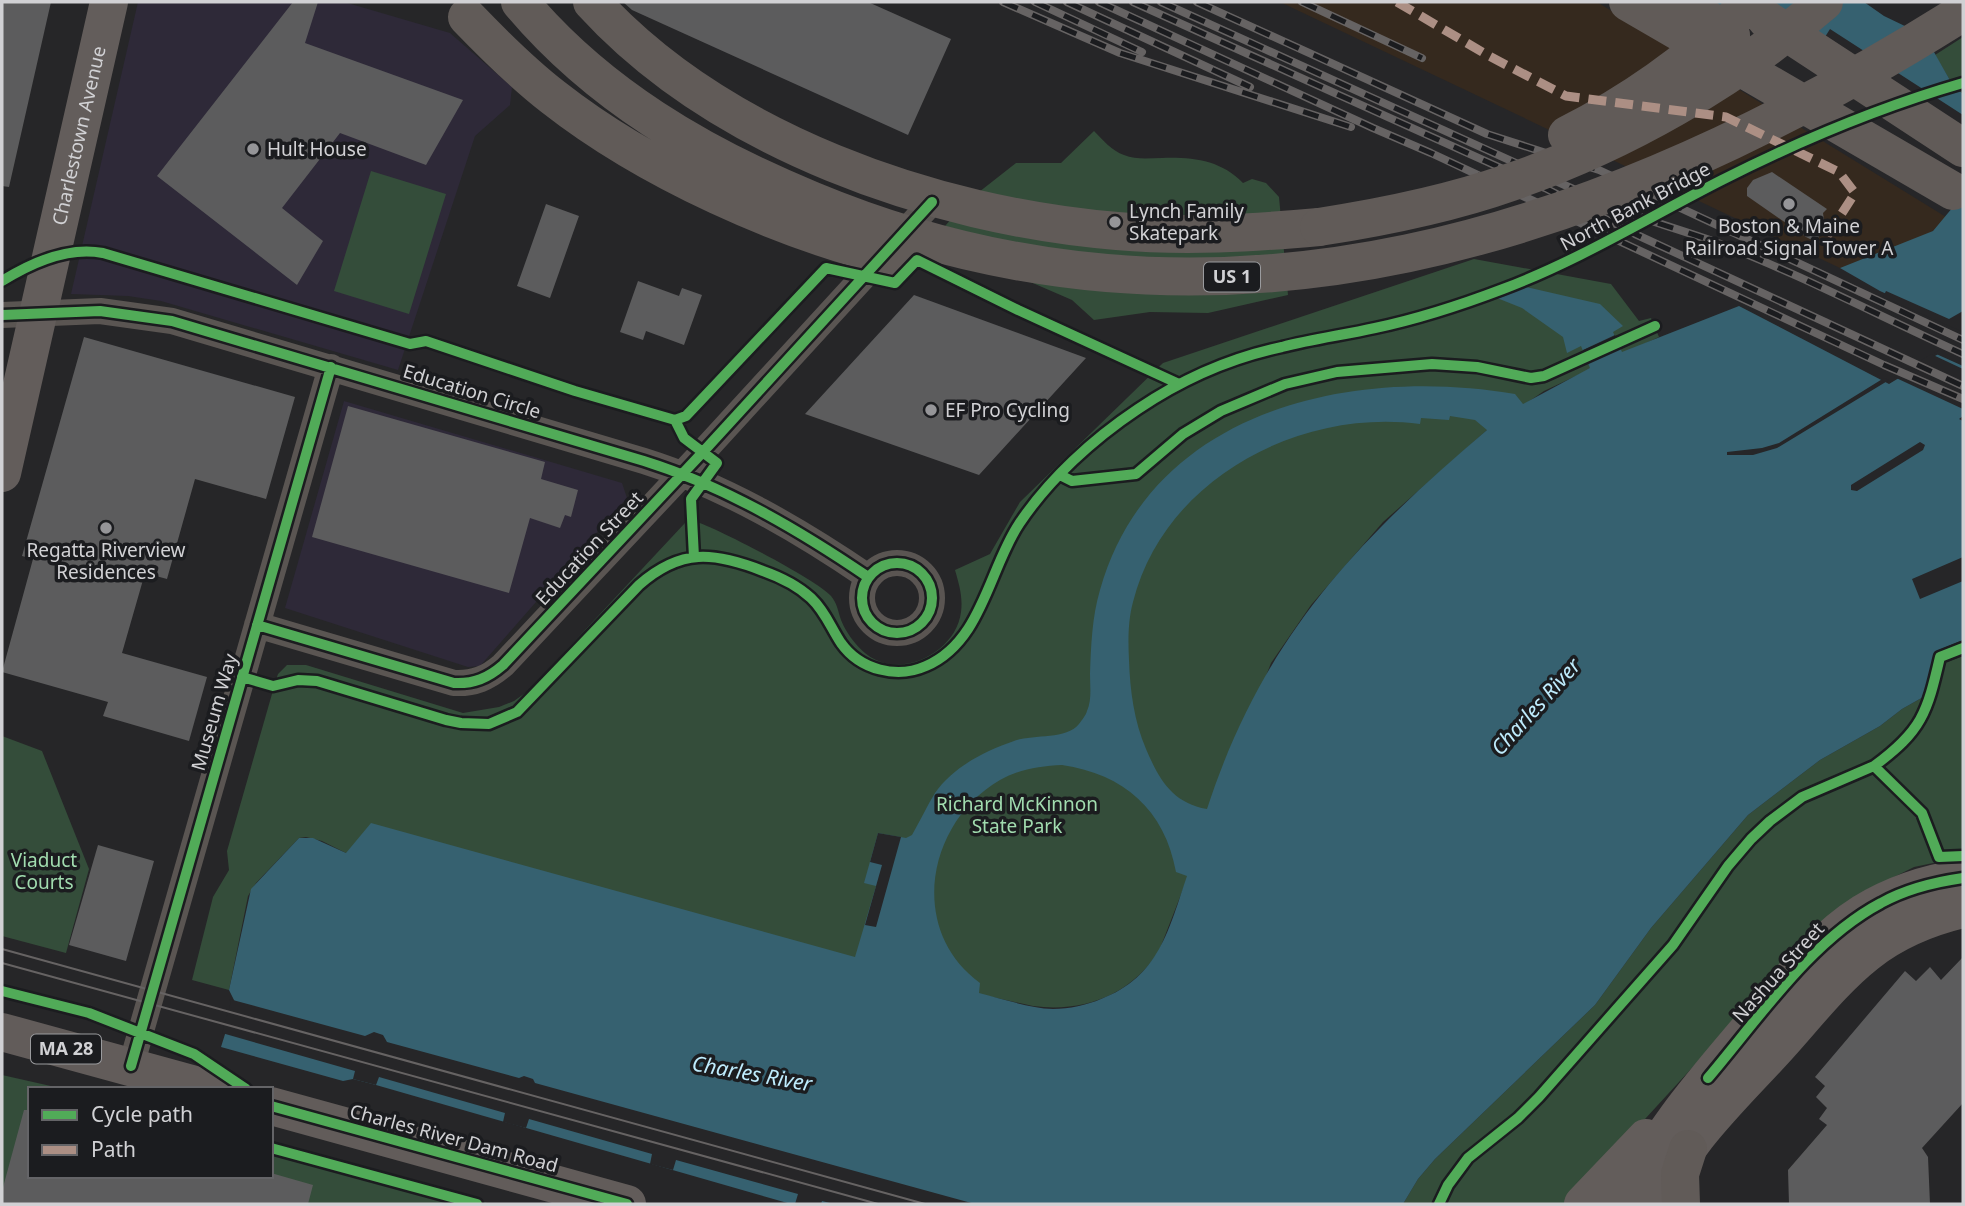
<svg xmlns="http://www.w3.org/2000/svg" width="1965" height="1206" viewBox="0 0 1965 1206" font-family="'Noto Sans',sans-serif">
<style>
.industrial{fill:#35291e}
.education{fill:#2e2938}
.green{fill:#344d3a}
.water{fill:#366170;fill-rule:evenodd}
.pier{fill:#262628}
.building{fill:#5c5c5d}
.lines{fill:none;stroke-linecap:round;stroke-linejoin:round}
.minor{stroke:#5a5552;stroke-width:26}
.primary{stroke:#635d5b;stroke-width:38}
.trunk{stroke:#625c5a;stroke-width:38}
.motorway{stroke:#615b58;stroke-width:38}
.tram{stroke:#666363;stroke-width:2}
.rail-casing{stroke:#666363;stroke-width:8}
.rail{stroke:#1b1c1f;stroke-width:5;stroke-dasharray:16;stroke-linecap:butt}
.primary-bridge{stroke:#635d5b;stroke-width:38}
.motorway-bridge{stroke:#615b58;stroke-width:38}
.quiet{stroke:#ac8f84;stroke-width:9;stroke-dasharray:18 9;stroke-linecap:butt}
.cycleway-casing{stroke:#1b1c1f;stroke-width:15}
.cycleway{stroke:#51ab58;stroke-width:10}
.poi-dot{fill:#959598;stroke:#1b1c1f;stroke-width:2.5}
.labels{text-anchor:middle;stroke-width:7;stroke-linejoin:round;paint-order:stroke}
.shield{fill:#1b1c1f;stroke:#9a9b9e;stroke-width:2}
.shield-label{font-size:18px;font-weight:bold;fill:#d1d1d4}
.street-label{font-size:19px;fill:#d1d1d4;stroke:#1b1c1f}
.poi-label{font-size:19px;fill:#d1d1d4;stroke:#1b1c1f;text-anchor:start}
.park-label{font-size:19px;fill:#a1dcaf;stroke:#1b1c1f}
.water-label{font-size:21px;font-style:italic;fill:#bfecfd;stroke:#1b1c1f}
</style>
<rect width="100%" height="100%" fill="#262628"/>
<path class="industrial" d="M1280 2H1597L1946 217 1933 231 1923 237 1840 268Z"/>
<path class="education" d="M138 2H344L450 33 512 87 510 105 475 136 398 370 161 301 128 296 71 294Z
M344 401 622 483 627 498 480 666 468 667 285 608Z"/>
<path class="green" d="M1963 37V94L1951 82 1935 55Z
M1094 131C1103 140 1112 151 1124 155 1136 160 1150 158 1162 158 1192 157 1221 160 1243 183L1252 179 1266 183 1279 197 1288 295 1208 313 1150 312 1094 320 1072 300 933 240 965 203 1016 163H1061Z
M371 171 446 194 409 314 334 291Z
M1474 259 1611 284 1639 321 1651 318 1659 337 1544 391 1487 430 1383 522 1311 605 1271 663 1159 951C1131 995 1083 1013 1033 1006L346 853 322 841 306 837 299 838 256 883 248 896 229 990 192 980 213 897 229 870 227 851 276 680 278 674 287 665H306L463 713 499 707 514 701 528 691 685 523 691 520C712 525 819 581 831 596 837 603 838 611 841 620 847 635 861 653 876 660 910 676 957 648 961 612 963 597 959 584 955 570L990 554 1020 502 1163 363Z
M1963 656V862L1933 863 1914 867 1886 881 1824 924 1567 1204H1403L1418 1179 1435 1159 1595 1005 1651 928 1748 815 1820 760 1880 726 1902 709 1925 696 1930 669Z
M2 736 42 751 89 869 66 953 2 936Z
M2 1075 64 1089H30V1176H271V1143L491 1204H2Z"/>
<path class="water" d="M1714 2H1864L1884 16 1909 28 1930 45 1951 82 1963 94V162Z
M1963 195V329L1880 291 1840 268 1933 231Z
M1504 282 1600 304 1623 326 1613 332 1622 352 1739 306 1889 384 1963 339V416L1959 419 1963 421V640L1934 652 1925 696 1902 709 1880 726 1820 760 1748 815 1651 928 1595 1005 1435 1159 1418 1179 1403 1204H791L376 1085 353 1079 343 1081 221 1047 235 1002 229 990 251 889 299 838H313L346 853 371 823 855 957 876 886 864 883 878 833 906 838 912 835C920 821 927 806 935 793 953 767 985 751 1014 741 1033 734 1066 740 1079 724 1082 720 1086 715 1087 711 1092 700 1090 686 1090 674 1091 646 1092 617 1100 590 1151 409 1352 366 1515 394L1523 404 1590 368 1581 346 1567 353 1563 337 1522 308 1497 298ZM1450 416 1475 420 1487 430C1354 543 1262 640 1207 809 1172 803 1159 779 1146 749 1134 721 1130 690 1129 660 1128 641 1128 620 1133 602 1164 479 1299 408 1420 424L1421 418 1449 420ZM1062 765C1124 774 1165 810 1176 872L1187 876C1169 929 1159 977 1101 999 1087 1005 1069 1009 1053 1009 1029 1008 1003 999 979 993L980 983C907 930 927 822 1000 780 1019 769 1040 766 1062 765Z"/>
<path class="pier" d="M1830 29 1963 115V165L1815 53Z
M1886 291 1949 319 1963 311V332L1883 297Z
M1615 335 1620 347 1588 362 1583 350Z
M1963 335V366L1934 353 1961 336Z
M1931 354 1963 369V409L1894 377Z
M1884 378 1889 380 1777 448 1753 455H1727V452L1762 448 1779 443Z
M1920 442 1925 445 1923 450 1857 491 1851 490V485Z
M1963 557V581L1920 599 1912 579Z
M878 833 901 837 876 927 865 925 882 865 870 862Z
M229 999 365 1036 374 1032 383 1035 387 1042 519 1078 524 1076 533 1079 535 1083 975 1204H834L822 1201 821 1204H795L798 1194 676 1160 673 1170 650 1164 652 1154 529 1119 526 1128 503 1122 505 1113 379 1077 376 1085 353 1079 355 1071 222 1033 231 1002Z"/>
<path class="building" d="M2 2H51L9 187 2 186Z
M293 2H318L305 43 463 100 426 165 340 133 282 208 323 241 297 285 157 176Z
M623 2H868L951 39 908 135 632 10Z
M1772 172 1827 209 1823 213 1825 228 1818 238 1812 240 1806 237 1747 196V188L1753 180Z
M546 204 579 216 550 298 517 286Z
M638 281 679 296 682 288 702 295 684 345 646 331 643 340 620 332Z
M914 295 1086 358 979 475 805 414Z
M84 337 295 397 266 499 195 479 167 579 145 573 122 653 207 677 189 741 103 716 108 702 2 672 33 559 22 556Z
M348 406 545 462 541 479 578 490 571 517 565 515 560 528 530 518 509 593 312 537Z
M98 845 154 861 126 961 69 945Z
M1963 957V1103L1922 1148 1928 1157 1930 1204H1789L1788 1170 1827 1125 1819 1119 1827 1108 1816 1097 1825 1086 1815 1077 1905 971 1916 981 1930 967 1941 980Z
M24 1110H30V1176H271V1173L313 1185 308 1204H2V1191Z"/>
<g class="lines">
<path class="minor" d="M2 315 100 311 172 321 644 461C724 486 799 530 868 577
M862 598a35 35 0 1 1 70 0a35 35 0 1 1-70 0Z
M257 625 454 683C474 684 488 678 503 665L702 453 932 202
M131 1066 331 367"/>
<path class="primary" d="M1583 1204 1646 1138
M1626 1204C1656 1135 1707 1079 1755 1022 1788 983 1820 940 1863 913 1894 894 1928 883 1963 878
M1656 1204C1681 1142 1735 1094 1779 1045 1807 1014 1834 979 1867 953 1895 931 1929 917 1963 909"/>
<path class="trunk" d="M2 1032 210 1089
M271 1106 627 1204"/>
<path class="motorway" d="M592 2C719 141 933 216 1117 231 1184 237 1252 233 1319 227
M1681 1204 1680 1174 1688 1149"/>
<path class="tram" d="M2 949 925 1204
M2 963 878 1204"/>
<g class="rail-casing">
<path id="rail" d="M1003 2 1120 53 1351 127
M1035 2 1142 52
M1067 2 1250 87
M1099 2 1373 128 1431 153 1884 365 1963 399
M1133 2 1545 188 1635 234 1963 386
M1161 2 1602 202C1640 219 1679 229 1718 243 1800 274 1883 318 1963 354
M1197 2 1487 134 1599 170 1963 340
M1302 2 1422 58"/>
</g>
<use href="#rail" class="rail"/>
<path class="primary-bridge" id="s1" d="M2 473 109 2"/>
<path class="motorway-bridge" d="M520 2C597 94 701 155 811 200 1219 370 1609 235 1963 12
M1628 2 1953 191
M1682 2 1731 35
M467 17C494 45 522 73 553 97 646 170 784 233 899 259
M1766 19 1963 148
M1567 135C1636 100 1696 57 1750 2
M1319 227C1384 217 1449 204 1511 182 1624 143 1734 80 1824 2"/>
<path class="quiet" d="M1397 2 1489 56 1566 96 1726 117 1839 172 1855 193 1822 244"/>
<g class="cycleway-casing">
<path id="cycleway" d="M2 281C31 263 68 246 103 253L410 344 426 341 575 391 675 420 686 416 826 268 895 283 917 260 1018 310 1179 384
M2 315 100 311 172 321 644 461C724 486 799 530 868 577
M675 420 684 438 717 463 691 499 694 557
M1060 475 1072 481 1136 474 1183 434 1221 411 1285 384 1337 372 1432 364 1477 367 1531 378 1544 376 1655 326
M862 598a35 35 0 1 1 70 0a35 35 0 1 1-70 0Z
M257 625 454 683C474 684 488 678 503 665L702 453 932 202
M242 677 273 686 298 680 317 681 446 720 461 723 489 724 517 712 639 585C681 548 714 552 763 571 780 577 797 585 811 598 825 611 831 628 841 643 860 670 897 679 926 666 982 642 989 569 1019 524 1049 479 1093 439 1138 409 1181 380 1230 358 1282 347 1312 339 1344 335 1375 328 1418 319 1461 305 1503 289 1580 260 1649 217 1722 180 1799 141 1880 107 1963 83
M1874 766C1922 731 1927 713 1940 657L1963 648
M2 991 89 1013 194 1054 246 1089
M131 1066 331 367
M1708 1078C1759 1018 1811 940 1881 903 1906 889 1935 882 1963 878
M271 1106 627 1204
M271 1148 477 1204
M1439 1204 1448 1185 1468 1158 1518 1118 1539 1097 1673 945 1728 866 1751 839 1770 821 1802 797 1874 766 1922 813 1939 857 1963 856"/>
</g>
<use href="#cycleway" class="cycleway"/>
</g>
<g class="poi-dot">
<circle cx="253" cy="149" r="7"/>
<circle cx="1789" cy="204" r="7"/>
<circle cx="1115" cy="222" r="7"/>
<circle cx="931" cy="410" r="7"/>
<circle cx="106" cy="528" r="7"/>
</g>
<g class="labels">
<g class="shield">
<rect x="1204" y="262.5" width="56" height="29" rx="5"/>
<rect x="31" y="1034.5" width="70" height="29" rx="5"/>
</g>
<g class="shield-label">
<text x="1232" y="283">US 1</text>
<text x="66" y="1055">MA 28</text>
</g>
<g class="street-label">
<text dy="7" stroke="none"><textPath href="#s1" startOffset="346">Charlestown Avenue</textPath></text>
<text transform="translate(1635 206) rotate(-28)" y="7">North Bank Bridge</text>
<text transform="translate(472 391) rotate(17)" y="7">Education Circle</text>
<text transform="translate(589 548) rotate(-47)" y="7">Education Street</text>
<text transform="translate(214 712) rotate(-74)" y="7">Museum Way</text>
<text transform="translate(1778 972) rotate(-48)" y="7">Nashua Street</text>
<text transform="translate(454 1138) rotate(15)" y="7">Charles River Dam Road</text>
</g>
<g class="poi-label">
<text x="267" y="156">Hult House</text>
<text x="1129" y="218">Lynch Family<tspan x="1129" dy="22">Skatepark</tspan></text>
<text x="1789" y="233" text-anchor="middle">Boston &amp; Maine<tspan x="1789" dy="22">Railroad Signal Tower A</tspan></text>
<text x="945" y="417">EF Pro Cycling</text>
<text x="106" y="557" text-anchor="middle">Regatta Riverview<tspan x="106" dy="22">Residences</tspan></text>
</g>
<g class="park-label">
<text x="1017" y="811">Richard McKinnon<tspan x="1017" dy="22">State Park</tspan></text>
<text x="44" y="867">Viaduct<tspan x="44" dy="22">Courts</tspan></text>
</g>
<g class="water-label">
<text transform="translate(1536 707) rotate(-48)" y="7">Charles River</text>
<text transform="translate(752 1074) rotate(10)" y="7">Charles River</text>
</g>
</g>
<rect width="1965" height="1206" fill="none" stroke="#d1d1d4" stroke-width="7"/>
<rect x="28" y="1087" width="245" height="91" fill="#1b1c1f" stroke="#646467" stroke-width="2"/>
<rect x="42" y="1110" width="35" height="10" fill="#51ab58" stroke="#646467" stroke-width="2"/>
<text x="91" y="1122" font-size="21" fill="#d1d1d4">Cycle path</text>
<rect x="42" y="1145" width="35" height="10" fill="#ac8f84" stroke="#646467" stroke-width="2"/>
<text x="91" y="1157" font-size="21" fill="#d1d1d4">Path</text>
</svg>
